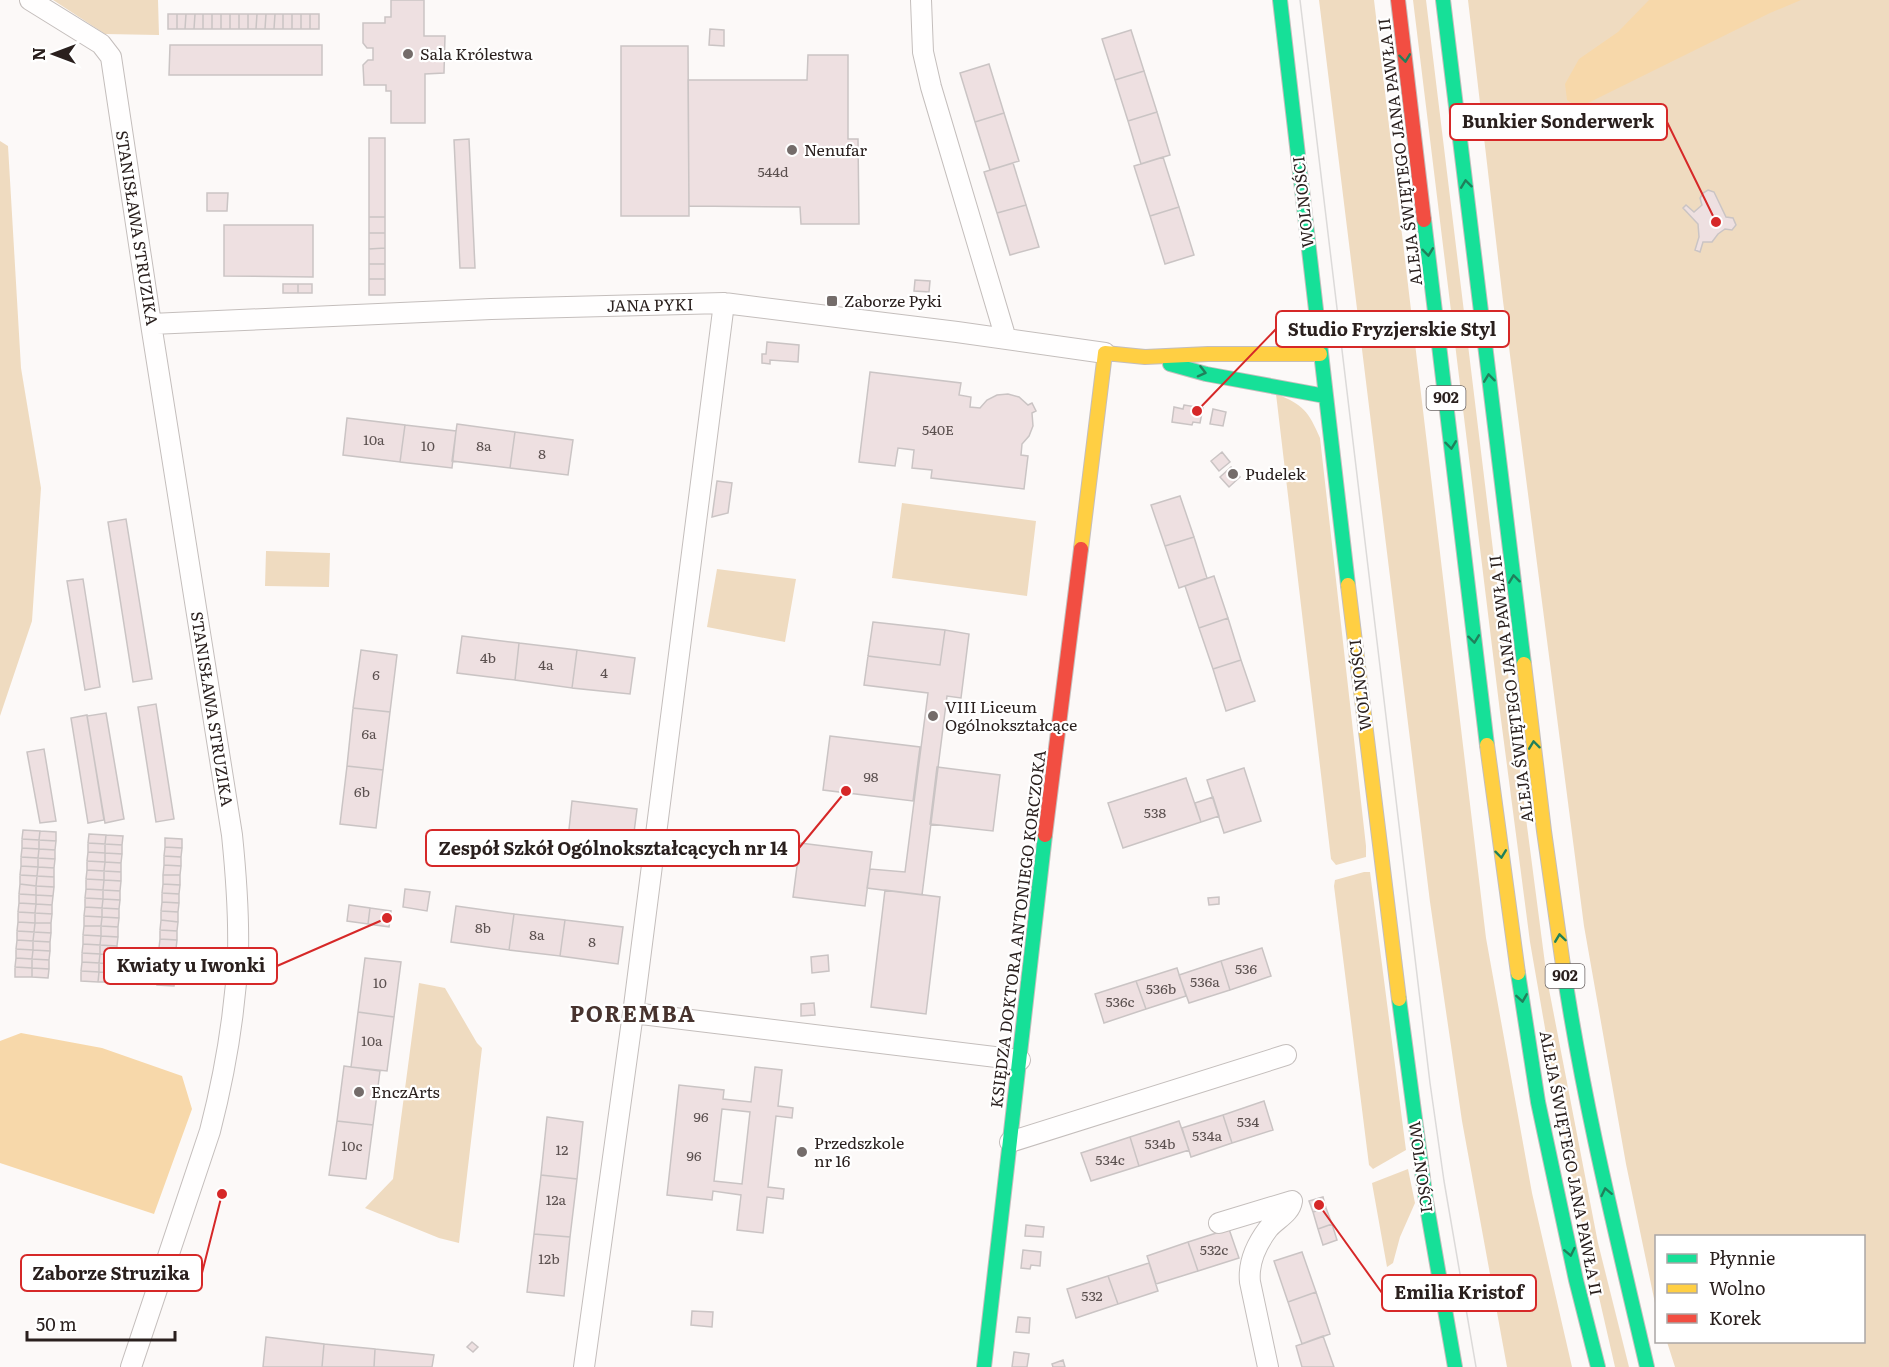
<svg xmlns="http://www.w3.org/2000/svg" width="1889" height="1367" viewBox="0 0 1889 1367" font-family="Literata,serif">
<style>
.green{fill:#efdbc0}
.forest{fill:#f7d8aa}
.building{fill:#eee0e1;stroke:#cac4c4;stroke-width:1.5;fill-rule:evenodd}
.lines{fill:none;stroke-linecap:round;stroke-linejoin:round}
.street-casing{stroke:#c4bebc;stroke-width:22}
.fast-casing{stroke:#c4bebc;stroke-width:16}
.slow-casing{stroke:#c4bebc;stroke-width:16}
.jam-casing{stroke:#c4bebc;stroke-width:16}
.street{stroke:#fffefe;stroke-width:20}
.fast{stroke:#16e098;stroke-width:14}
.slow{stroke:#ffcf43;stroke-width:14}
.jam{stroke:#f24e42;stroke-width:14}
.tram{stroke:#dcdad9;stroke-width:1.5}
.oneway{stroke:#20805b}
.poi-dot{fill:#746c6a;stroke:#fff;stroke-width:2}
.labels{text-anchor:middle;stroke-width:4.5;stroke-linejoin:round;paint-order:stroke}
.number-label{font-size:14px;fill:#5b504f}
.shield{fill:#fff;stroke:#6a6362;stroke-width:1.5}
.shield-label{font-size:15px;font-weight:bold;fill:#2a201e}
.poi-label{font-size:16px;fill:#2a201e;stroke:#fff;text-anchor:start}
.street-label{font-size:16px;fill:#2a201e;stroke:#fff}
.district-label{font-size:22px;font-weight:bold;letter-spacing:1.5px;fill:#47332e;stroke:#fff}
.leader{fill:none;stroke:#d62828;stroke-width:2}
.callout-dot{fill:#d62828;stroke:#fff;stroke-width:2}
.callout{fill:#fff;stroke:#d62828;stroke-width:2}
.callout-label{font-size:18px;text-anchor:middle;font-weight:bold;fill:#2a201e}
</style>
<rect width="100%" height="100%" fill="#fcf9f8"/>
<path class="green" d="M53 0H158L159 35 105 34Z
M1319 0H1374L1486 938 1532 1193 1572 1367H1507L1462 1121 1430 902Z
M1413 0H1426L1521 780 1547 979 1598 1243 1629 1367H1615L1569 1166 1530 942 1500 712Z
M1468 0H1889V1367H1675L1667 1342H1864V1236H1656V1308L1626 1164 1584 926 1503 301Z
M0 141 8 146 21 368 41 488 32 621 0 716Z
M1276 394C1303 404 1309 412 1320 438L1366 846V857L1336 865 1331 859Z
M902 503 1036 521 1027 596 892 578Z
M266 551 330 553 329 587 265 586Z
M717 569 796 579 785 642 707 627Z
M1364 872H1370L1406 1150 1373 1169 1369 1165 1334 886 1335 880Z
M419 983 445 988 477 1043 482 1048 459 1243 439 1238 365 1208 393 1179Z
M1408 1169 1415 1203 1400 1237 1393 1263 1387 1267 1372 1183Z"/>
<path class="forest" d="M1649 0H1801L1770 13 1588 103 1576 106 1567 100 1565 84 1579 59 1618 32Z
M21 1033 102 1048 182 1076 192 1109 154 1214 0 1163V1041Z"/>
<path class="building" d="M391 0H424V36H445L444 73 425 74V123H391V91H386V85H364L363 65 368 60H373V48H367L363 43V23H385V17H391Z
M168 14H177V29H168Z
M177 14H186L185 29H177Z
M186 14H195L194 29H185Z
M195 14H203V29H194Z
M203 14H212V29H203Z
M212 14H221V29H212Z
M221 14H230V29H221Z
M230 14H239V29H230Z
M239 14H248V29H239Z
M248 14H257L256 29H248Z
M257 14H266L265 29H256Z
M266 14H275L274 29H265Z
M275 14H283V29H274Z
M283 14H292V29H283Z
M292 14H301V29H292Z
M301 14H310V29H301Z
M310 14H319V29H310Z
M710 29 724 30V46L709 45Z
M1131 30 1144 71 1115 80 1102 39Z
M170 45H322V75H169Z
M621 46H688L689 216H621Z
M808 55H848V139H858L859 224H801L800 207 689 206 688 80H807Z
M989 64 1004 113 975 122 960 73Z
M1144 71 1157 112 1128 121 1115 80Z
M1157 112 1170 155 1141 164 1128 121Z
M1004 113 1019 161 990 170 975 122Z
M369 138H385V217H369Z
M469 139 475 268H460L454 140Z
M1163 157 1179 207 1150 216 1134 166Z
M1013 163 1026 205 997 213 984 172Z
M1708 190 1714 192 1726 217 1733 218 1736 225 1732 230 1725 229 1718 234 1712 242H1703L1700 252 1695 250 1699 237 1698 224 1683 208 1686 205 1694 212 1702 205 1700 198 1703 193Z
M207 193H228L227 211H207Z
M1026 205 1039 247 1010 255 997 213Z
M1179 207 1194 255 1165 264 1150 216Z
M369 217H385V233H369Z
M224 225H313V277L224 276Z
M369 233H385V248L369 249Z
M385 248V264H369V249Z
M369 264H385V279H369Z
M369 279H385V295H369Z
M915 280 930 281 929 292 914 291Z
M283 284H298V293H283Z
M298 284H312V293H298Z
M767 342 799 345 798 362 770 360V364L762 363V354H766Z
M870 372 961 383 959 395 971 397 970 407 980 408 987 400 997 395 1008 394 1019 397 1028 405 1032 403 1036 411 1032 413 1033 426 1029 436 1022 444 1021 455 1028 456 1024 489 931 478 932 470 912 468 914 450 898 448 895 466 859 462Z
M1184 405 1203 408 1200 423 1193 422 1192 425 1172 422 1174 407 1183 409Z
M1213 409 1226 412 1223 426 1210 424Z
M347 418 405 425 400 462 343 455Z
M457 424 515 432 510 468 452 461Z
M405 425 456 431 452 468 400 462Z
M515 432 573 440 568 475 510 468Z
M1222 452 1230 462 1219 471 1211 461Z
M1231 467 1240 477 1229 487 1220 477Z
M717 481 732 483 728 513 712 517Z
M1180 496 1194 537 1165 546 1151 505Z
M126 519 152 679 133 682 108 522Z
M1194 537 1207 578 1179 588 1165 546Z
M1214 576 1228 618 1199 628 1185 586Z
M83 579 100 687 85 690 67 581Z
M1228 618 1241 660 1213 669 1199 628Z
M873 622 945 630 940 665 868 656Z
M945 630 969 634 961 698 947 696 922 895 867 888 870 869 905 872 928 693 864 685 868 656 940 665Z
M462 636 519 643 515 680 457 673Z
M519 643 577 650 572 688 515 680Z
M361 650 397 655 390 712 353 708Z
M577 650 635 658 630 694 572 688Z
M1241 660 1255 701 1226 711 1213 669Z
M156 704 174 819 156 822 138 707Z
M353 708 390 712 383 770 347 766Z
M106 713 124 819 105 823 87 716Z
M87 715 104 820 88 823 71 718Z
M830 736 920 747 913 801 823 790Z
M44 749 56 821 40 823 27 752Z
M347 766 383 770 376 828 340 824Z
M937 767 1000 775 993 831 930 824Z
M1244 768 1261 821 1224 833 1207 780Z
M1186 778 1201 822 1123 848 1108 803Z
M1213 797 1219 816 1201 822 1195 803Z
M572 801 637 809 631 856 567 848Z
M23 830 40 831 39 840 22 839Z
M40 831 56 832V841L39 840Z
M89 834 106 835 105 844 88 843Z
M106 835 123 836 122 845 105 844Z
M165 838 182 839V848L165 847Z
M22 839 39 840V849L22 848Z
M39 840 56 841 55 850 39 849Z
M88 843 105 844V853L88 852Z
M800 843 872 852 865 906 793 897Z
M105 844 122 845V854L105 853Z
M165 847 182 848 181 857 164 856Z
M22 848 39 849 38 858 21 857Z
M39 849 55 850V859L38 858Z
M88 852 105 853V862L87 861Z
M105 853 122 854 121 863 105 862Z
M164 856 181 857V866L164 865Z
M21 857 38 858V867L21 866Z
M38 858 55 859 54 868 38 867Z
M87 861 105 862 104 871 87 870Z
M105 862 121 863V872L104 871Z
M164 865 181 866 180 875H163Z
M21 866 38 867 37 876 20 875Z
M38 867 54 868V877L37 876Z
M87 870 104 871V880L86 879Z
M104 871 121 872V881L104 880Z
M20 875 37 876 36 886 20 884Z
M163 875H180V885L163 884Z
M37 876 54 877V887L36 886Z
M86 879 104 880 103 890 86 889Z
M104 880 121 881 120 891 103 890Z
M20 884 36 886V895L19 894Z
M163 884 180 885 179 894 162 893Z
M36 886 54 887 53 896 36 895Z
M86 889 103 890V899L85 898Z
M405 889 430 892 427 911 403 907Z
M103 890 120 891V900L103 899Z
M885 890 940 897 926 1014 871 1007Z
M162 893 179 894V903L162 902Z
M19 894 36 895V904L19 903Z
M36 895 53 896 52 905 36 904Z
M1219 897V904L1209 905 1208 898Z
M85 898 103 899 102 908 85 907Z
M103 899 120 900 119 909 102 908Z
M162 902 179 903 178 912 161 911Z
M19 903 36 904 35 913 18 912Z
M36 904 52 905V914L35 913Z
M349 905 370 908 368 924 347 921Z
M456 906 514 914 509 950 451 942Z
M85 907 102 908V917L84 916Z
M102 908 119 909V918L102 917Z
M370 908 391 911 389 927 368 924Z
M161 911 178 912V922L161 920Z
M18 912 35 913V923L18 922Z
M35 913 52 914 51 923H35Z
M514 914 565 920 560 956 509 950Z
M84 916 102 917 101 926H84Z
M102 917 119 918 118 927 101 926Z
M161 920 178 922 177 931 160 930Z
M565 920 623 927 618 964 560 956Z
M18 922 35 923 34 932 17 931Z
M35 923H51V933L34 932Z
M84 926H101V936L83 935Z
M101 926 118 927V937L101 936Z
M160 930 177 931V940L160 939Z
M17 931 34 932 33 941 17 940Z
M34 932 51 933 50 942 33 941Z
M83 935 101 936 100 945 83 944Z
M101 936 118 937 117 946 100 945Z
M160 939 177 940 176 949 159 948Z
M17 940 33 941V950L16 949Z
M33 941 50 942V951L33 950Z
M83 944 100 945V954L82 953Z
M100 945 117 946V955L100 954Z
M1262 948 1271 976 1230 990 1221 961Z
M16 949 33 950 32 959 16 958Z
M33 950 50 951 49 960 32 959Z
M82 953 100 954 99 963 82 962Z
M100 954 117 955 116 964 99 963Z
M828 955 829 971 812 973 811 957Z
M16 958 32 959V968L15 967Z
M365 958 401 962 394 1017 358 1012Z
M32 959 49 960V969L32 968Z
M1221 961 1230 990 1189 1003 1179 975Z
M82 962 99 963V972L81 971Z
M99 963 116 964V973L99 972Z
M15 967 32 968V977H15Z
M32 968 49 969 48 978 32 977Z
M1177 968 1186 996 1146 1009 1136 981Z
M81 971 99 972 98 982 81 981Z
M99 972 116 973 115 982H98Z
M158 975 175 977 174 986 157 985Z
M1136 981 1146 1009 1104 1023 1095 994Z
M814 1003 815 1015 801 1016V1004Z
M358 1012 394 1017 387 1071 351 1067Z
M344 1066 380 1071 373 1125 337 1121Z
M755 1067 782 1070 778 1106 793 1108 792 1118 776 1116 768 1187 784 1189 783 1199 767 1197 763 1233 737 1230 741 1195 713 1191 712 1200 667 1195 679 1085 724 1090 723 1099 751 1102ZM722 1109 750 1112 742 1184 714 1181Z
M1264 1101 1273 1130 1232 1143 1223 1115Z
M1223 1115 1232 1143 1191 1157 1182 1128Z
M547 1117 583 1122 577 1179 541 1175Z
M337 1121 373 1125 366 1179 329 1175Z
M1179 1121 1189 1150 1139 1166 1130 1137Z
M1130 1137 1139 1166 1091 1181 1081 1153Z
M541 1175 577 1179 570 1237 534 1234Z
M1323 1197 1326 1208 1313 1212 1309 1201Z
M1326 1208 1332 1224 1318 1229 1313 1212Z
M1332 1224 1337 1240 1323 1245 1318 1229Z
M1026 1225 1044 1227 1043 1237 1025 1236Z
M1229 1229 1239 1258 1198 1271 1188 1242Z
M534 1234 570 1237 564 1296 527 1292Z
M1188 1242 1198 1271 1156 1284 1147 1256Z
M1023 1250 1041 1252 1040 1266 1031 1265 1030 1269 1021 1268Z
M1302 1252 1316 1292 1288 1302 1274 1261Z
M1149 1263 1158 1291 1118 1304 1108 1276Z
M1108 1276 1118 1304 1076 1318 1067 1289Z
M1316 1292 1330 1334 1302 1344 1288 1302Z
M692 1311 713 1312 712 1327 691 1325Z
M1018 1317 1030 1318 1029 1333 1016 1332Z
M1323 1336 1334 1367H1302L1296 1346Z
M266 1337 324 1344 322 1367H263Z
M472 1342 478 1347 473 1352 467 1347Z
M324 1344 375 1349 374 1367H322Z
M375 1349 434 1355 432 1367H374Z
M1014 1352 1029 1354 1027 1367H1012Z
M1063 1360 1065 1367H1053L1052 1364Z"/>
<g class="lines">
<g class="street-casing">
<path id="street" d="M30 0 101 44 111 57 151 324 232 835C236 874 239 914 238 954 235 1014 225 1073 210 1131L131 1367
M921 0 923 52 931 87 1006 339
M151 324 491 309 724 303 957 332 1105 353
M633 1013 1020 1060
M1010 1142 1286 1055
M1219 1223 1292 1201C1290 1214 1276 1219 1268 1229 1256 1245 1248 1263 1250 1282L1268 1367
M584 1367 634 1006 724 303"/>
</g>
<g class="fast-casing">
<path id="fast" d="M1280 0 1348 585
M1443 0 1524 664
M1424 220 1487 745
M1170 364 1206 374 1325 396
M1563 965C1583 1101 1616 1234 1647 1367
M1518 973 1538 1102 1576 1280 1598 1367
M1399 999 1426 1201 1455 1367
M984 1367 1045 835"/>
</g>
<g class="slow-casing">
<path id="slow" d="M1081 549 1105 353 1145 357 1208 354H1320
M1348 585 1399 999
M1524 664 1544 831 1563 965
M1487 745 1518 973"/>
</g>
<g class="jam-casing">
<path id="jam" d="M1398 0 1424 220
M1045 835 1081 549"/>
</g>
<use href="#street" class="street"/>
<use href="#fast" class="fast"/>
<use href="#slow" class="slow"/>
<use href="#jam" class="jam"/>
<path class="tram" d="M1300 0 1430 1083 1444 1181 1476 1367"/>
</g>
<defs><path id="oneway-chevron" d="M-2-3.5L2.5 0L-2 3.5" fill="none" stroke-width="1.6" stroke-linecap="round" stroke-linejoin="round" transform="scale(1.5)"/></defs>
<g class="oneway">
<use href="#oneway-chevron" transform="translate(1405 58) rotate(83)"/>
<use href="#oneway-chevron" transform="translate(1466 184) rotate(-97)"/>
<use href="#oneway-chevron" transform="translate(1428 252) rotate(83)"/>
<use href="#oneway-chevron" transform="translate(1202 372) rotate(14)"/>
<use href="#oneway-chevron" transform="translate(1489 378) rotate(-97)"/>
<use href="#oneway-chevron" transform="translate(1451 445) rotate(83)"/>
<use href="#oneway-chevron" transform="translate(1514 579) rotate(-97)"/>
<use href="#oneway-chevron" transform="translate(1474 639) rotate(83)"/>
<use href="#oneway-chevron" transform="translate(1534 745) rotate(-97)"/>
<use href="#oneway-chevron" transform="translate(1501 854) rotate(83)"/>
<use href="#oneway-chevron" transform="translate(1560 938) rotate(-98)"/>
<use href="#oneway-chevron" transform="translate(1522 998) rotate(81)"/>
<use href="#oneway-chevron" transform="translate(1606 1192) rotate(-102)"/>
<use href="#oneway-chevron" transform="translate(1570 1252) rotate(78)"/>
</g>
<g class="poi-dot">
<circle cx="408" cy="54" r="6"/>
<circle cx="792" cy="150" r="6"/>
<rect x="826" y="295" width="12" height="12" rx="3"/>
<circle cx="1233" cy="474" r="6"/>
<circle cx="933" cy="716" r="6"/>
<circle cx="359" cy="1092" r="6"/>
<circle cx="802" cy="1152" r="6"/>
</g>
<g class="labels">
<g class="number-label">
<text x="773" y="177">544d</text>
<text x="938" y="435">540E</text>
<text x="374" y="445">10a</text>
<text x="428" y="451">10</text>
<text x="484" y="451">8a</text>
<text x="542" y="459">8</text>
<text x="488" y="663">4b</text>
<text x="546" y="670">4a</text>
<text x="604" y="678">4</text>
<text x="376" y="680">6</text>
<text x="369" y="739">6a</text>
<text x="871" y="782">98</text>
<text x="362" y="797">6b</text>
<text x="1155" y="818">538</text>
<text x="483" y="933">8b</text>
<text x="537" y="940">8a</text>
<text x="592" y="947">8</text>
<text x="1246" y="974">536</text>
<text x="1205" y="987">536a</text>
<text x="380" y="988">10</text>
<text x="1161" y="994">536b</text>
<text x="1120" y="1007">536c</text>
<text x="372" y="1046">10a</text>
<text x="701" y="1122">96</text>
<text x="1248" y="1127">534</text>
<text x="1207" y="1141">534a</text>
<text x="1160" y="1149">534b</text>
<text x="352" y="1151">10c</text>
<text x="562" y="1155">12</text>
<text x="694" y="1161">96</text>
<text x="1110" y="1165">534c</text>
<text x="556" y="1205">12a</text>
<text x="1214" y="1255">532c</text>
<text x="549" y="1264">12b</text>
<text x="1092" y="1301">532</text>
</g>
<g class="shield">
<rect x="1426.5" y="386" width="39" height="24" rx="4.5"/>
<rect x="1545.5" y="964" width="39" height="24" rx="4.5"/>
</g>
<g class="shield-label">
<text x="1446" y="403">902</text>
<text x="1565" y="981">902</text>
</g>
<g class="poi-label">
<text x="420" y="60">Sala Królestwa</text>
<text x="804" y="156">Nenufar</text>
<text x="844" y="307">Zaborze Pyki</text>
<text x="1245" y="480">Pudelek</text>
<text x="945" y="713">VIII Liceum<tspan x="945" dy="18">Ogólnokształcące</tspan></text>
<text x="371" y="1098">EnczArts</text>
<text x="814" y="1149">Przedszkole<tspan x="814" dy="18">nr 16</tspan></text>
</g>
<g class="street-label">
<text transform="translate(1400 152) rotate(-97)" y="6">ALEJA ŚWIĘTEGO JANA PAWŁA II</text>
<text transform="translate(1303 202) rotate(-96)" y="6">WOLNOŚCI</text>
<text transform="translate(137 228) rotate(81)" y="6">STANISŁAWA STRUZIKA</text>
<text transform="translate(650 305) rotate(-1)" y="6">JANA PYKI</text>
<text transform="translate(1360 685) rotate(-97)" y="6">WOLNOŚCI</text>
<text transform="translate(1511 689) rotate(-97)" y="6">ALEJA ŚWIĘTEGO JANA PAWŁA II</text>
<text transform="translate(212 709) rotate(81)" y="6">STANISŁAWA STRUZIKA</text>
<text transform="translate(1018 929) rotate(-83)" y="6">KSIĘDZA DOKTORA ANTONIEGO KORCZOKA</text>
<text transform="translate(1571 1163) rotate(79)" y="6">ALEJA ŚWIĘTEGO JANA PAWŁA II</text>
<text transform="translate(1421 1167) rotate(82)" y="6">WOLNOŚCI</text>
</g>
<g class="district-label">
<text x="633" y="1022">POREMBA</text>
</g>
</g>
<path class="leader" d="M1716 222L1667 122M1197 411L1276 329M846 791L799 848M387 918L277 966M222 1194L202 1273M1319 1205L1382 1293"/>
<g class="callout-dot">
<circle cx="1716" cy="222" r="6"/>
<circle cx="1197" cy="411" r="6"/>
<circle cx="846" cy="791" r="6"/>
<circle cx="387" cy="918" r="6"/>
<circle cx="222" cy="1194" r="6"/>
<circle cx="1319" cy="1205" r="6"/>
</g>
<g class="callout">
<rect x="1450" y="104" width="217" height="36" rx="6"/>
<rect x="1276" y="311" width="233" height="36" rx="6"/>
<rect x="426" y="830" width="373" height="36" rx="6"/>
<rect x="104" y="948" width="173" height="36" rx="6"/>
<rect x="21" y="1255" width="181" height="36" rx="6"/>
<rect x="1382" y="1275" width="154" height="36" rx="6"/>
</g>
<g class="callout-label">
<text x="1558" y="128">Bunkier Sonderwerk</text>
<text x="1392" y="336">Studio Fryzjerskie Styl</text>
<text x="613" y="855">Zespół Szkół Ogólnokształcących nr 14</text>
<text x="191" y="972">Kwiaty u Iwonki</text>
<text x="111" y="1280">Zaborze Struzika</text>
<text x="1459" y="1299">Emilia Kristof</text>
</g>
<rect x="1655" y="1235" width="210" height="108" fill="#ffffff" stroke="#aaa6a5" stroke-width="1.5"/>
<rect x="1667" y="1254" width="30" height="9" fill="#16e098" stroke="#aaa6a5" stroke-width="1.5"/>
<text x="1709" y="1265" font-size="18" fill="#2a201e">Płynnie</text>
<rect x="1667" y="1284" width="30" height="9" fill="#ffcf43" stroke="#aaa6a5" stroke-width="1.5"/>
<text x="1709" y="1295" font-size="18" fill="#2a201e">Wolno</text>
<rect x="1667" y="1314" width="30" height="9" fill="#f24e42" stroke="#aaa6a5" stroke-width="1.5"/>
<text x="1709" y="1325" font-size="18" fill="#2a201e">Korek</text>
<g transform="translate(54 54) rotate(270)" stroke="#ffffff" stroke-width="4.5" paint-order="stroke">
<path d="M0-4.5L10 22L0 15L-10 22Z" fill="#2a201e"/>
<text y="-9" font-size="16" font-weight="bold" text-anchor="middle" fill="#2a201e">N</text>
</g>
<path d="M27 1331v9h148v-9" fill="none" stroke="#2a201e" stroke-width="3"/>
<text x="36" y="1331" font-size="18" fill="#2a201e" stroke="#ffffff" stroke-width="4.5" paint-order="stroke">50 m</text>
</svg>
